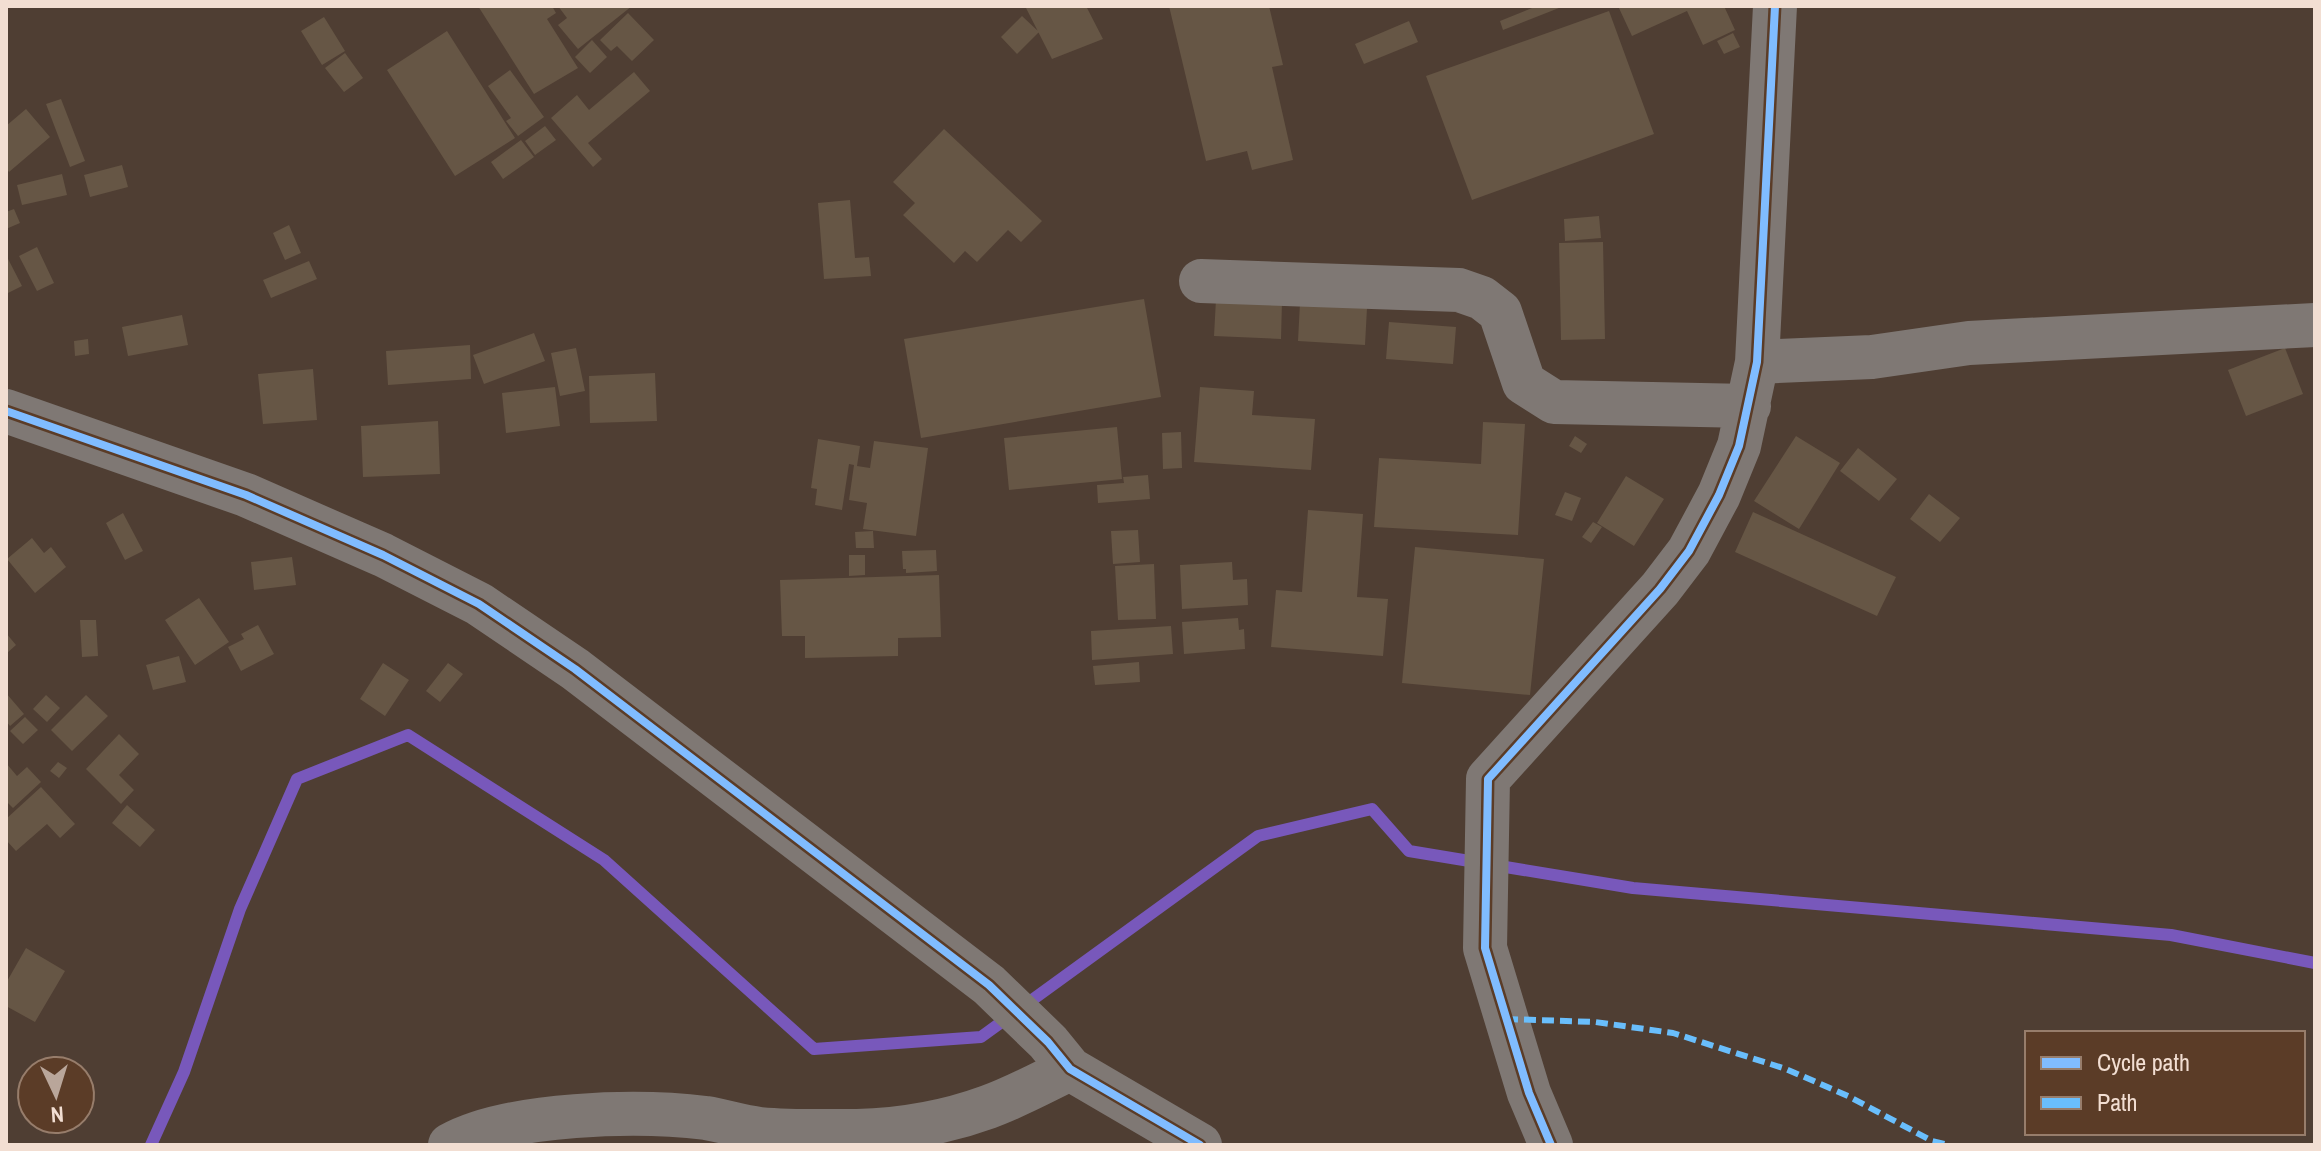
<svg xmlns="http://www.w3.org/2000/svg" width="2321" height="1151" viewBox="0 0 2321 1151" font-family="'Archivo Narrow',sans-serif">
<style>
.lines{fill:none;stroke-linecap:round;stroke-linejoin:round}
.stream{stroke:#7858bb;stroke-width:12}
.building{fill:#665645}
.minor{stroke:#7f7874;stroke-width:44}
.quiet{stroke:#69befc;stroke-width:6;stroke-dasharray:12 6;stroke-linecap:butt}
.cycleway-casing{stroke:#5b3c27;stroke-width:13}
.cycleway{stroke:#80bcff;stroke-width:8}
</style>
<rect width="100%" height="100%" fill="#4f3e33"/>
<g class="lines">
<path class="stream" d="M151 1145 184 1072 240 909 297 779 408 735 604 860 814 1049 981 1037 1258 836 1372 809 1409 851 1633 888 2171 935 2315 963"/>
</g>
<path class="building" d="M478 6H552L556 13 547 19 578 68 534 94Z
M558 6H632L578 49 558 25 567 18Z
M1025 6H1086L1103 39 1052 59Z
M1169 6H1269L1283 65 1272 67 1293 160 1252 170 1247 151 1206 161Z
M1537 6H1564L1503 30 1500 21Z
M1618 6H1724L1735 30 1703 45 1687 11 1632 36Z
M1609 11 1654 134 1472 200 1426 76Z
M628 13 654 40 632 61 617 46 611 51 600 40Z
M1022 16 1039 32 1017 54 1001 37Z
M324 17 345 51 322 65 301 31Z
M1409 21 1418 42 1364 64 1355 44Z
M447 31 515 138 455 176 387 70Z
M1733 33 1740 47 1724 54 1717 41Z
M592 40 607 57 590 73 575 57Z
M345 53 363 78 344 92 325 68Z
M510 70 544 117 518 136 506 121 511 118 488 86Z
M634 72 650 91 588 143 602 159 593 167 551 118 577 95 589 110Z
M61 99 85 161 70 167 46 104Z
M26 109 50 137 9 172 6 168V126Z
M545 126 556 140 535 155 525 141Z
M944 129 1042 221 1021 242 1008 230 977 262 965 251 954 263 903 215 915 203 893 182Z
M521 140 534 157 503 179 491 162Z
M122 165 128 187 90 197 84 175Z
M62 174 67 195 22 205 17 185Z
M850 200 855 258 869 257 871 276 824 279 818 203Z
M14 209 20 223 6 229V212Z
M1599 216 1601 238 1565 241 1564 219Z
M289 225 301 253 285 260 273 233Z
M1603 242 1605 339 1561 340 1559 243Z
M37 247 54 283 37 291 19 256Z
M6 255 22 286 6 294Z
M309 261 317 279 271 298 263 280Z
M1144 299 1161 397 921 438 904 339Z
M1216 299 1282 301 1281 339 1214 336Z
M1300 303 1367 308 1365 345 1298 341Z
M182 315 188 345 128 356 122 327Z
M1389 322 1456 327 1453 364 1386 359Z
M534 333 545 361 484 384 473 355Z
M88 339 89 354 75 356 74 341Z
M470 345 471 379 388 385 386 351Z
M576 348 585 391 560 396 551 353Z
M2285 348 2303 394 2246 416 2228 370Z
M313 369 317 420 263 424 258 374Z
M655 373 657 421 590 423 589 376Z
M555 387 560 426 506 433 502 393Z
M1200 387 1254 391 1252 415 1315 419 1311 470 1194 462Z
M438 421 440 474 363 477 361 426Z
M1483 422 1525 424 1518 535 1374 527 1379 458 1481 464Z
M1117 427 1122 479 1009 490 1004 438Z
M1181 432 1182 468 1163 469 1162 433Z
M1575 436 1587 444 1581 453 1569 446Z
M1796 436 1840 463 1799 529 1754 501Z
M818 439 860 446 857 466 870 468 874 441 928 448 916 536 863 529 867 503 849 500 854 465 849 464 842 510 815 505 817 489 811 488Z
M1858 448 1897 479 1879 501 1840 471Z
M1148 475 1150 499 1098 503 1097 485 1124 483 1123 477Z
M1626 476 1664 499 1634 546 1597 523Z
M1565 492 1581 498 1572 521 1555 515Z
M1929 494 1960 518 1940 542 1910 519Z
M1308 510 1363 514 1357 597 1388 599 1383 656 1271 647 1276 590 1302 592Z
M1753 512 1896 577 1877 616 1735 552Z
M123 513 143 551 125 560 106 523Z
M1593 522 1602 527 1591 543 1582 537Z
M1138 530 1140 562 1113 564 1111 531Z
M873 531 874 548H856L855 532Z
M32 538 44 553 51 547 66 567 35 593 7 559Z
M1415 547 1544 559 1530 695 1402 683Z
M936 550 937 571 906 573V569H903L902 551Z
M849 555H865V575L849 576Z
M292 557 296 585 254 590 251 562Z
M1232 562 1233 580 1247 579 1248 605 1182 609 1180 565Z
M1154 564 1156 619 1118 620 1115 566Z
M939 575 941 637 898 638V656L805 658V636H782L780 580Z
M199 598 229 642 195 665 165 620Z
M1238 618 1239 630 1244 629 1245 649 1184 654 1182 622Z
M80 620H96L98 656 82 657Z
M258 625 274 654 241 671 228 647 244 639 241 634Z
M1171 626 1173 654 1092 660 1091 631Z
M6 633 16 645 6 654Z
M179 656 186 682 153 690 146 665Z
M1139 662 1140 682 1095 685 1093 666Z
M383 663 409 680 385 716 360 699Z
M448 663 463 674 440 702 426 691Z
M6 693 24 714 10 726 6 721Z
M46 695 60 708 47 722 33 709Z
M86 695 108 716 72 751 51 730Z
M25 717 38 730 23 744 10 731Z
M119 734 139 754 119 775 134 790 121 804 86 769Z
M58 762 67 768 59 778 50 771Z
M6 763 17 776 27 767 41 782 13 808 6 801Z
M41 787 75 824 60 838 47 824 16 851 6 840V819Z
M127 805 155 830 140 847 112 823Z
M26 948 65 971 35 1022 6 1006V983Z"/>
<g class="lines">
<path class="minor" d="M1201 281 1459 290 1482 298 1500 312 1524 383 1554 402 1749 406
M1757 362 1872 357 1969 343 2315 325
M6 411 246 495 383 555 479 604 575 669 989 985 1048 1042 1070 1069 1200 1145
M450 1145C509 1112 639 1110 706 1118 724 1121 742 1127 760 1129 791 1132 825 1131 857 1131 900 1130 947 1122 988 1107 1016 1097 1043 1082 1070 1069
M1551 1145 1529 1093 1485 948 1488 779 1660 589 1689 551 1719 495 1739 446 1757 362 1775 6"/>
<path class="quiet" d="M1506 1019 1595 1022 1673 1033 1786 1069 1848 1096 1932 1141 1949 1145"/>
<g class="cycleway-casing">
<path id="cycleway" d="M6 411 246 495 383 555 479 604 575 669 989 985 1048 1042 1070 1069 1200 1145
M1551 1145 1529 1093 1485 948 1488 779 1660 589 1689 551 1719 495 1739 446 1757 362 1775 6"/>
</g>
<use href="#cycleway" class="cycleway"/>
</g>
<rect width="2321" height="1151" fill="none" stroke="#f2ded2" stroke-width="16"/>
<rect x="2025" y="1031" width="280" height="104" fill="#5b3c27" stroke="#977d6b" stroke-width="2"/>
<rect x="2041" y="1057" width="40" height="12" fill="#80bcff" stroke="#977d6b" stroke-width="2"/>
<text x="2097" y="1071" font-size="24" fill="#f2ded2">Cycle path</text>
<rect x="2041" y="1097" width="40" height="12" fill="#69befc" stroke="#977d6b" stroke-width="2"/>
<text x="2097" y="1111" font-size="24" fill="#f2ded2">Path</text>
<g transform="translate(56 1095) rotate(176)"><circle r="38" fill="#5b3c27" stroke="#977d6b" stroke-width="2"/>
<path d="M0-6L14 30L0 20L-14 30Z" fill="#b9a69a"/>
<text y="-12" font-size="22" font-weight="bold" text-anchor="middle" fill="#f2ded2">N</text>
</g>
</svg>
